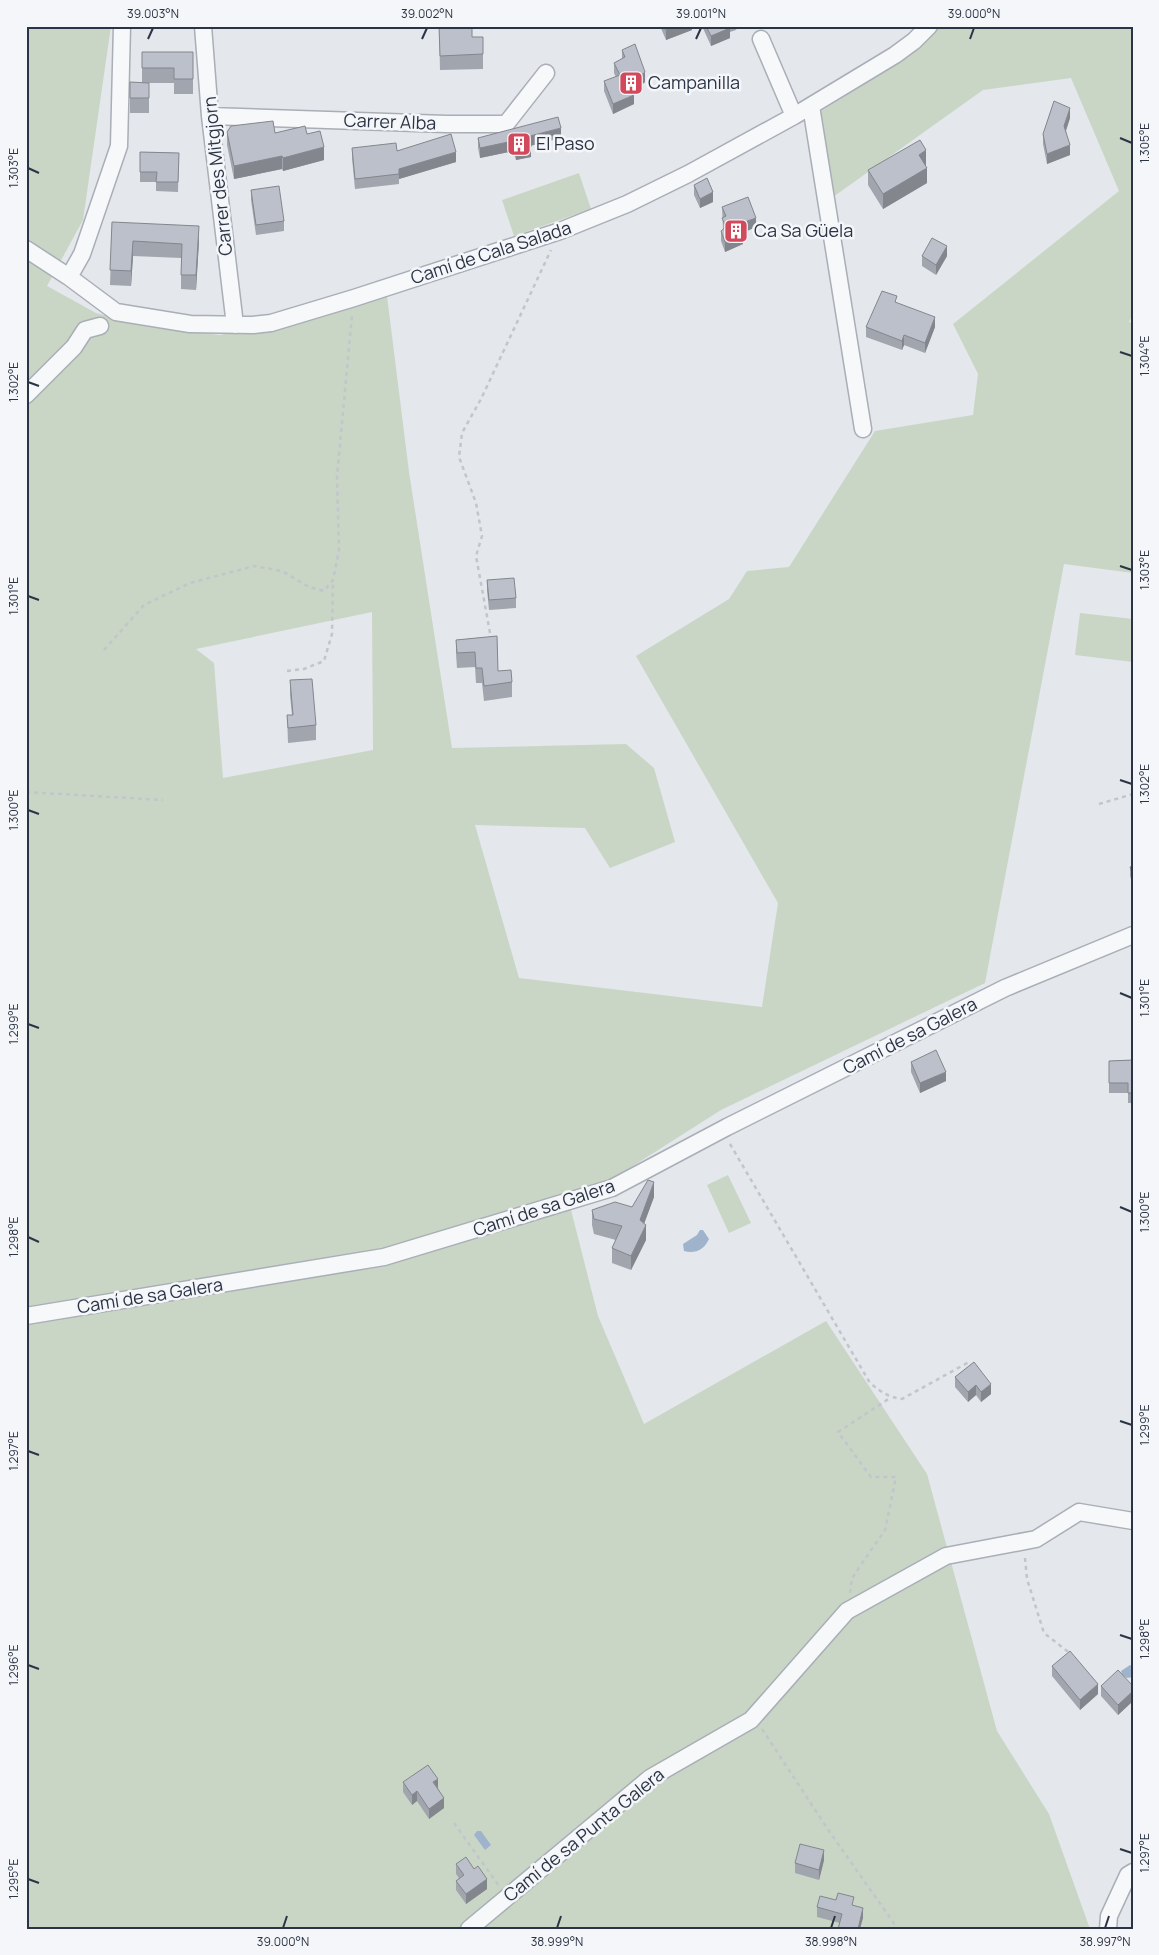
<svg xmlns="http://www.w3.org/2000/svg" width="1159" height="1955" viewBox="0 0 1159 1955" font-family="Manrope,sans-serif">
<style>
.green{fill:#c9d6c5;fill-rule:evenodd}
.water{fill:#9fb4cc}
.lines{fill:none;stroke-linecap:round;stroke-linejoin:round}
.street-casing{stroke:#a9aeb7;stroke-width:19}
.path{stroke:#c2c5cb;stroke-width:2.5;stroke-dasharray:4 4;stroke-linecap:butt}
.street{stroke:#f7f8fa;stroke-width:16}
.wall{fill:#a1a5ae}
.shaded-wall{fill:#83868d}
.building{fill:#bbc0ca;stroke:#83868d}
.ticks{fill:none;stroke:#2b3445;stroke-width:2}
.labels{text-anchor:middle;stroke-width:5;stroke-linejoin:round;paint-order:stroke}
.poi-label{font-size:18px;fill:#2b3445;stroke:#f4f6f9;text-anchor:start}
.street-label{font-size:18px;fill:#2b3445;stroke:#f4f6f9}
.neatline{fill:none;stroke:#2b3445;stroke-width:2}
.ticks-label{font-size:12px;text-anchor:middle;fill:#2b3445}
</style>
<rect width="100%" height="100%" fill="#e4e7ec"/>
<path class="green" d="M26 26H111L83 220 47 286 96 313 143 326 220 335 387 296 409 472 452 748 626 744 654 768 675 842 610 868 585 828 475 825 519 978 762 1007 778 903 636 656 729 599 747 571 789 567 875 431 973 415 978 374 953 324 1119 191 1071 78 983 90 833 197 820 112 908 57 939 26H1133V314L1129 322 1133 323V573L1064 564 985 983 721 1110 570 1206 598 1316 644 1424 826 1321 927 1474 997 1731 1049 1814 1090 1929H26ZM372 612 373 750 223 778 214 663 196 649Z
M579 173 591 209 514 236 502 200Z
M1080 613 1133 619V662L1075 655Z
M728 1175 751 1223 729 1233 707 1185Z"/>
<path class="water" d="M700 1230H703L709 1239C704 1250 695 1254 684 1251L683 1244 697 1235Z
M1130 1665 1133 1667V1677L1127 1678 1122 1675 1121 1671Z
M477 1831H481L491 1845 485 1850 474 1835Z"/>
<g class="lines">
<g class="street-casing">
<path id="street" d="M203 26 210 116 235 325
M761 39 794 116
M811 106 863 429
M210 116 446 124H506L546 73
M26 249 69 277 116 312 190 324 253 325 271 323 354 298 560 231 627 204 688 174 794 116 895 55 914 41 929 26
M69 277 82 254 119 146 122 26
M26 395 74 347 85 330 100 326
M26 1316 384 1257 612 1188 727 1127 1005 988 1133 935
M469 1929 650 1778 751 1720 847 1611 946 1556 1036 1539 1079 1512 1133 1521
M1108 1929 1109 1916 1128 1875 1133 1872"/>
</g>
<path class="path" d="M490 633 476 556 482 536 476 503 459 457 462 433 481 399 551 250
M104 650 144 605 190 583 254 566 282 571 309 587 324 591 333 580 339 550 337 477 352 315
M287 671 304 669 324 661 332 634 333 581
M26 792 163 800
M1099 804 1133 794
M730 1144 870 1383C881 1392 888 1397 902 1399L969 1362
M1025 1558 1027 1579 1044 1633 1071 1654
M850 1593 852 1578 885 1530 896 1477H871L838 1432 890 1398
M762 1729 829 1831 898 1929
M454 1823 499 1886"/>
<use href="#street" class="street"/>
</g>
<path class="wall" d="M439 26H472V37H483V69L440 70Z
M660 26H692V30L666 40Z
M702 26H738L736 30 730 32V38L711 46Z
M622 50 645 82 633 92 634 104 613 114 604 91V81L616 77 614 73V63L622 59Z
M142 52H193V94H174V83H149V113H130V82L142 83Z
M1070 118 1066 131 1070 155 1047 164 1043 144V134Z
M227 132 275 133 324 160 283 171 282 169 234 179 227 145Z
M478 138H561L531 145V157L516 160 513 151 480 158 478 148Z
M352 148 397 151 456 162 399 179V184L355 189 352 158Z
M140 152 179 153 178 192 156 191V182H140Z
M926 165 925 166 927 183 883 209 868 185V170Z
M694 185 713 202 700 208 694 195Z
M251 190 284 221V231L256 235 251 200Z
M722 207 756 227 743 233V244L725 252 721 241V231L723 229Z
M112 222 199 241 196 290 181 289V258L133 256 131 286 110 285Z
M922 256H947L936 275 922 266Z
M897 303 935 327 925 353 904 345 902 350 866 337V327Z
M487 580 516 598V608L489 610 487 590Z
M497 636 498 671 512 682V697L484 701 482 683H476L475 667 457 668 456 654V640Z
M290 680 316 725V740L288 743 287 715H292L290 695Z
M1133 859V885L1130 876V867L1132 866V860Z
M1133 1060V1103H1128V1093H1109V1061Z
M911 1062 946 1081 920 1093 911 1072Z
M654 1197 644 1223 646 1240 631 1270 612 1263V1248L616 1240 594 1234 592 1225V1210L632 1207Z
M974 1362 991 1394 981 1402 976 1395 968 1402 955 1387V1377Z
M1052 1666 1098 1694 1080 1710 1052 1676Z
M1101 1686H1133V1701L1118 1715 1101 1696Z
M403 1782 438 1788 444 1808 429 1819 417 1801 412 1805 403 1792Z
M824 1860 819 1880 795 1873V1863Z
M456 1864 487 1889 466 1904 456 1890V1881L459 1878 456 1874Z
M854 1905 863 1918 840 1923 817 1917V1907Z"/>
<path class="shaded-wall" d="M675 26H692V30L666 40V30Z
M730 28V38L711 46V36Z
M645 72V82L630 94V84Z
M634 95V104L613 114V104Z
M1070 108V118L1064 136V126Z
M561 128V138L530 146V136Z
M513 141V151L480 158V148Z
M1070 145V155L1047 164V154Z
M324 147V160L283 171V158Z
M531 147V157L516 160V151Z
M926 150V165L919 169V155Z
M456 152V162L399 179V169Z
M282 156V169L234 179V166Z
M927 168V183L883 209V194Z
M713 192V202L700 208V199Z
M756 218V227L739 234V224Z
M199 226V241L196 290V275Z
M743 234V244L725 252V242Z
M133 241V256L131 286V271Z
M947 246V256L936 275V265Z
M935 317V327L925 353V343Z
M904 335V345L902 350V341Z
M946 1072V1081L920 1093V1083Z
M654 1182V1197L640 1235V1220Z
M646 1225V1240L631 1270V1256Z
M991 1384V1394L981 1402V1392Z
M976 1385V1395L968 1402V1392Z
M1098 1684V1694L1080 1710V1700Z
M1133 1691V1701L1118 1715V1705Z
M438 1779V1789L433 1782Z
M417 1791V1801L412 1805V1795Z
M444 1798V1808L429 1819V1809Z
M824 1850V1860L819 1880V1870Z
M487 1879V1889L466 1904V1894Z
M863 1908V1918L860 1929H858Z"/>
<path class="building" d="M439 26H472V37H483V54L440 56Z
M664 26H675L666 30Z
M706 26H729L730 28 711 36Z
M635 44 645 72 630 84 634 95 613 104 604 81 620 75 614 63 625 57 622 50Z
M142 52H193V79H174V68H142Z
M130 82 149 83V98H130Z
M1054 101 1070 108 1064 126 1070 145 1047 154 1043 134Z
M558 117 561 128 530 136 531 147 516 151 513 141 480 148 478 138Z
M273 121 275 133 305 126 307 134 320 131 324 147 283 158 282 156 234 166 227 132 231 126Z
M451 134 456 152 399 169V174L355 179 352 148 396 143 397 151Z
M920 140 926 150 919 155 927 168 883 194 868 170Z
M140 152 179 153 178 182H156L157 172H140Z
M707 178 713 192 700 199 694 185Z
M279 186 284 221 256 225 251 190Z
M748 197 756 218 739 224 743 234 725 242 721 231 726 227 722 218 726 216 722 207Z
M112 222 199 226 196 275H181L182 244 133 241 131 271 110 270Z
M932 238 947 246 936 265 922 256Z
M882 291 897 296 895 302 935 317 925 343 904 335 902 341 866 327Z
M514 578 516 598 489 600 487 580Z
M497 636 498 671 511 670 512 682 484 686 482 668H476L475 652 457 653 456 640Z
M312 679 316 725 288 728 287 715H293L290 680Z
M1133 866V876L1130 867Z
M936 1050 946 1072 920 1083 911 1062Z
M1133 1060V1093H1128V1083H1109V1061Z
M648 1180 654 1182 640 1220 646 1225 631 1256 612 1248 622 1226 594 1219 592 1210 615 1202 632 1207Z
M974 1362 991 1384 981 1392 976 1385 968 1392 955 1377Z
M1070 1651 1098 1684 1080 1700 1052 1666Z
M1118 1670 1133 1686V1691L1118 1705 1101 1686Z
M428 1765 438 1779 433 1782 444 1798 429 1809 417 1791 412 1795 403 1782Z
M800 1844 824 1850 819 1870 795 1863Z
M466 1857 474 1869 478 1866 487 1879 466 1894 456 1881 464 1875 456 1864Z
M838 1893 854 1897 852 1905 863 1908 858 1929H838L842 1914 817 1907 820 1896 836 1900Z"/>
<path class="ticks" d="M148 39 153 28M422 39 427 28M696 39 701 28M970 39 974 28M1120 138 1132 143M28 168 39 173M1120 352 1132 356M28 382 39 386M1120 566 1132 570M28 596 39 600M1120 780 1132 784M28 810 39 814M1120 993 1132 998M28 1024 39 1028M1120 1207 1132 1212M28 1237 39 1242M1120 1421 1132 1425M28 1451 39 1455M1120 1635 1132 1639M28 1665 39 1669M1120 1849 1132 1853M28 1879 39 1883M283 1928 287 1916M557 1928 561 1916M831 1928 835 1916M1105 1928 1109 1916"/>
<defs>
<g id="building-square" transform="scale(1.25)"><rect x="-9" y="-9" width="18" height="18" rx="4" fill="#d1495b" stroke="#f4f6f9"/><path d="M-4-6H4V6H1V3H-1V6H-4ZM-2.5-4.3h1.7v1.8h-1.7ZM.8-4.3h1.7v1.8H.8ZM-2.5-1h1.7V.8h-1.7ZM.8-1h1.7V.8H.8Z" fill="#fff"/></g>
</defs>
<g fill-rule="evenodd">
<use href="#building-square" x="631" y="83"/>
<use href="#building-square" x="519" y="144"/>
<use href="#building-square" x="736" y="231"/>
</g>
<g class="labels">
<g class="poi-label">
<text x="648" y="89">Campanilla</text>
<text x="536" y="150">El Paso</text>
<text x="754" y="237">Ca Sa Güela</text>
</g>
<g class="street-label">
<text transform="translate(390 122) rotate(2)" y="6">Carrer Alba</text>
<text transform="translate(218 176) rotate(-96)" y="6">Carrer des Mitgjorn</text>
<text transform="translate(491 253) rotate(-18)" y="6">Camí de Cala Salada</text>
<text transform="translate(910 1036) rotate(-27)" y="6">Camí de sa Galera</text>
<text transform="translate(544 1208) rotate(-18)" y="6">Camí de sa Galera</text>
<text transform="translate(150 1296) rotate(-9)" y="6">Camí de sa Galera</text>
<text transform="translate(584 1835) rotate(-39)" y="6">Camí de sa Punta Galera</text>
</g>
</g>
<rect width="1159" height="1955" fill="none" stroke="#f4f6f9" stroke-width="55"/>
<rect x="28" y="28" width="1104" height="1900" class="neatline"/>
<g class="ticks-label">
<text x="153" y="18">39.003°N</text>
<text x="427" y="18">39.002°N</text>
<text x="701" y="18">39.001°N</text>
<text x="974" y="18">39.000°N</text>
<text transform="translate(1145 143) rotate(-90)" y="4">1.305°E</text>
<text transform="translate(14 168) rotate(-90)" y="4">1.303°E</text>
<text transform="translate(1145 356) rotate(-90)" y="4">1.304°E</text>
<text transform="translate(14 382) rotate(-90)" y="4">1.302°E</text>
<text transform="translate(1145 570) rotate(-90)" y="4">1.303°E</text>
<text transform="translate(14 596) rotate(-90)" y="4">1.301°E</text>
<text transform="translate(1145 784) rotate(-90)" y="4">1.302°E</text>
<text transform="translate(14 810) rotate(-90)" y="4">1.300°E</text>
<text transform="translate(1145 998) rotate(-90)" y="4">1.301°E</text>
<text transform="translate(14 1024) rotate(-90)" y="4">1.299°E</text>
<text transform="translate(1145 1212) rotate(-90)" y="4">1.300°E</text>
<text transform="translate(14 1237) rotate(-90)" y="4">1.298°E</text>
<text transform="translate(1145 1425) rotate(-90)" y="4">1.299°E</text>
<text transform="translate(14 1451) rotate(-90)" y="4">1.297°E</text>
<text transform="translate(1145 1639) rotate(-90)" y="4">1.298°E</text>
<text transform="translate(14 1665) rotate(-90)" y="4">1.296°E</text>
<text transform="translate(1145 1853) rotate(-90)" y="4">1.297°E</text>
<text transform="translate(14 1879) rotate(-90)" y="4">1.295°E</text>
<text x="283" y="1946">39.000°N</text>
<text x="557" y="1946">38.999°N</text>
<text x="831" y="1946">38.998°N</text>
<text x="1105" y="1946">38.997°N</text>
</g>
</svg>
